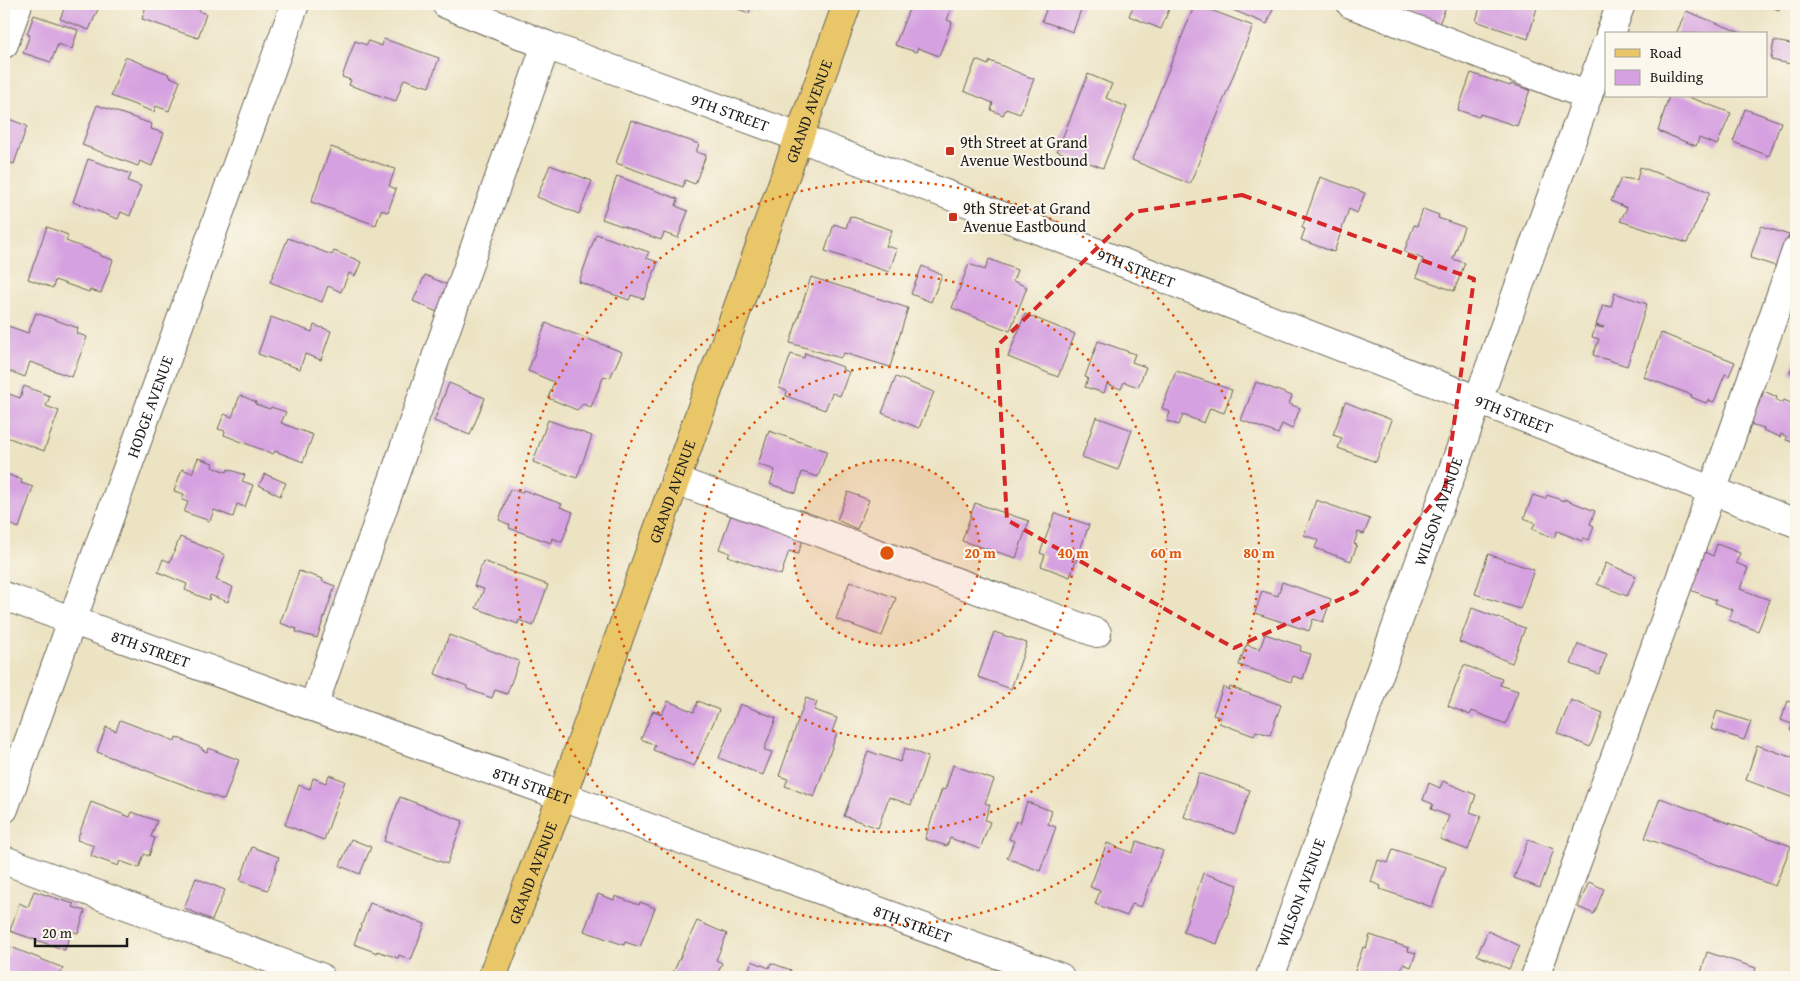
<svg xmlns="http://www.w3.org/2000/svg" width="1800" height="981" viewBox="0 0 1800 981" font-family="'Gentium Book Plus',serif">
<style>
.building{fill:#d6a1e0}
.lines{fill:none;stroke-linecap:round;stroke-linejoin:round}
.minor-casing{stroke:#656256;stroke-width:30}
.major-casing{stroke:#656256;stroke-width:30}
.minor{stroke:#fff;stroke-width:28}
.major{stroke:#e9c769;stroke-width:28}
.marked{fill:none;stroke:#d62828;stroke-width:4;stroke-dasharray:10 6;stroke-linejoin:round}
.ring{fill:none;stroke:#de560d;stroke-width:2.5;stroke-dasharray:2.5 5}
.poi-dot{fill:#c8321e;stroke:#fbf7ec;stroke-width:2}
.labels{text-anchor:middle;stroke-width:4;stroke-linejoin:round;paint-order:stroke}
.street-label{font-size:16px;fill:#1c1c1c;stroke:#fbf7ec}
.poi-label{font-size:16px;fill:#1c1c1c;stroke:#fbf7ec;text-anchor:start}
.centre{fill:#de560d;stroke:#fbf7ec;stroke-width:2.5}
.ring-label{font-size:15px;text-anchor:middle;font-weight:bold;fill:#de560d;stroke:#fbf7ec;stroke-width:4;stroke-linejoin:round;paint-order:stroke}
</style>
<rect width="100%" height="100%" fill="#fbf7ec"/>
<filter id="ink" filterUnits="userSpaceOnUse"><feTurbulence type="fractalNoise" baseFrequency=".02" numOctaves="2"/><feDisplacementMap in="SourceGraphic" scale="10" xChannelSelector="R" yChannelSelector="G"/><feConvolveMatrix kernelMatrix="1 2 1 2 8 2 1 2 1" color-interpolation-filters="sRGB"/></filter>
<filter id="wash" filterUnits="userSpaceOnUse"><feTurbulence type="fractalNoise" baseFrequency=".0096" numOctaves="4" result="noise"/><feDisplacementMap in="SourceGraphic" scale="20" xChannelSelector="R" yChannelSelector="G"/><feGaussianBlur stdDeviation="1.12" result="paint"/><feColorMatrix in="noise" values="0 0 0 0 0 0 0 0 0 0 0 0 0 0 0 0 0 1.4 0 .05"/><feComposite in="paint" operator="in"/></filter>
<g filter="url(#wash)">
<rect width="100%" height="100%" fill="#ece3c3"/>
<g id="blocks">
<path class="building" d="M66 4H86L98 9 89 30 60 19Z
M142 4H209L208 7 201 5 199 11 206 14 198 38 142 19 146 6Z
M724 4H763L761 10 751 6 749 13Z
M911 4H953L947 20 952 22 939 56 918 48 916 52 895 45Z
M1048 4H1083L1073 32 1042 21Z
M1134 4H1171L1161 29 1129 16Z
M1195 4 1253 26 1190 184 1132 160Z
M1218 4H1275L1267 24Z
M1402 4H1447L1439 24 1400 8Z
M1481 4H1538L1528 39 1476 21Z
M1762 4H1782L1779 10Z
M1686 11 1744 34H1676Z
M34 15 78 30 72 49 58 44 51 62 23 53 30 35 27 34Z
M384 39 439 58 429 87 404 79 396 101 349 85 351 80 342 77 355 41 367 45 368 41 382 46Z
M1774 41 1796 45V65L1771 60Z
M125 57 169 74 168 76 180 81 169 111 156 106 154 112 111 96Z
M976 60 988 65 990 61 1034 79 1020 114 1006 109 1003 115 991 110 993 103 964 91Z
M1471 73 1510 86 1511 84 1530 90 1517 126 1480 114 1479 117 1458 110Z
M1088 74 1112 84 1106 98 1127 107 1103 168 1057 151Z
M1669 96H1686L1731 113 1717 145 1699 138 1696 146 1658 131Z
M97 105 152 124 151 129 164 133 152 166 140 161 138 166 82 145Z
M1745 109 1781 122 1769 156 1733 142Z
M4 117 27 126 14 164 4 161Z
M631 120 699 144 696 152 706 155 695 184 685 180 683 187 616 163Z
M331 147 395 169 389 186 396 189 388 212 381 210 376 225 311 202Z
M88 159 131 174 128 181 141 186 130 216 121 212 118 219 73 202Z
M550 165 592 181 579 214 537 197Z
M1640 167 1710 192 1687 243 1620 221 1627 208 1611 201 1621 178 1637 180Z
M617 176 678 199 676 206 688 211 678 238 664 233 661 240 602 219Z
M1320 177 1365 193 1357 213 1349 209 1334 252 1301 240 1305 229 1302 228Z
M1423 209 1439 215 1438 218 1464 227 1453 259 1465 263 1454 291 1416 277 1423 259 1404 252 1414 225 1417 226Z
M850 216 892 230 886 246 897 249 889 272 825 251 834 224 846 228Z
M1761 226 1789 235 1779 267 1750 258Z
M47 227 68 235 66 241 101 254V256L113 260 101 293 90 290 89 292 55 280 53 288 28 279Z
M596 234 649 252 646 258 658 262 644 299 631 295 629 300 579 282Z
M288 238 332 255 334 251 355 259 361 262 355 276 349 273 341 292 328 286 322 302 270 282Z
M989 259 1017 270 1013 281 1027 287 1010 331 952 308 969 264 985 270Z
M922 266 942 275 931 302 911 294Z
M425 275 448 285 437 312 413 301Z
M811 277 908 308 890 367 844 353 840 358 790 343Z
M1615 293 1647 304 1627 366 1593 355 1599 339 1592 337 1596 326 1603 328 1604 327 1596 325 1603 305 1611 307Z
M36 313 78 328 76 333 87 337 72 377 30 362 25 377 4 369V337L8 326 28 333Z
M1025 314 1075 334 1058 377 1008 357Z
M271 317 312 332 314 325 331 331 321 360 305 354 300 369 258 354Z
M546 323 622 352 610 378 604 376 591 407 583 404 577 410 548 398 554 382 528 371Z
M1661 333 1735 362 1729 376 1725 374 1714 402 1708 400 1706 403 1691 397 1692 395 1644 377Z
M1098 341 1135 354 1132 362 1146 367 1138 387 1124 382 1121 389 1107 384 1104 393 1085 387 1088 378 1085 377Z
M805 353 843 367 842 369 849 372 840 396 832 393 825 410 786 396 787 391 779 388 791 354 804 358Z
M1796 356V375L1790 373Z
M1176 371 1232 390 1224 413 1210 408 1204 423 1183 415 1179 425 1167 421 1170 412 1162 408Z
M896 377 934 392 919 428 882 413Z
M1256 382 1292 396 1289 404 1300 408 1292 429 1282 424 1278 434 1241 420Z
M449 383 485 398 470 435 434 421Z
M24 386 50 396 46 406 59 411 44 451 4 436V392L20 398Z
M1764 391 1777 397 1776 400 1783 403 1784 400 1793 404V406L1796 408V439L1795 443 1786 440 1787 437 1781 434 1780 437 1763 430 1764 428 1750 424Z
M240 395 256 402 255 404 270 409 271 407 286 412 281 423 313 435 303 462 275 451 273 454 224 435 225 431 218 429 224 414 232 417Z
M1345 402 1392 420 1376 462 1338 448 1342 438 1333 435Z
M1096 417 1132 430 1118 470 1082 457Z
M548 420 592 436 577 478 533 462Z
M769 431 827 451 818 477 802 472 796 493 770 484 775 470 758 464Z
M198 458 213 463 212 467 227 472 228 469 245 475 242 481 253 485 245 507 237 504 233 517 214 510 210 521 184 512 188 502 182 500 184 494 174 491 182 469 192 473Z
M4 473 22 480 21 483 33 487 19 528 9 524 8 526 4 525Z
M265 474 286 483 280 496 259 485Z
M510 489 522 493 523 490 562 504 560 507 573 512 562 542 552 538 551 543 509 528 510 525 499 520Z
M848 492 869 500 857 529 837 520Z
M1533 495 1545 499 1547 495 1564 501V499L1595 511 1590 524 1594 526 1589 540 1583 538 1582 541 1557 531 1554 538 1532 529 1535 523 1524 518Z
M1316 500 1370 519 1364 534 1358 532 1354 544 1357 545 1351 561 1315 548 1318 540 1304 535Z
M975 503 1029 521 1016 558 962 541Z
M1055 513 1089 525 1070 577 1041 566 1045 555 1040 553Z
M740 514 803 540 798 554 789 551 781 575 728 556 730 553 719 549 731 515 739 518Z
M180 537 225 555 216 580 233 587 228 602 210 595 209 600 185 590 187 584 158 572 163 559 170 562Z
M1717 544 1740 553 1736 563 1748 568 1740 589 1770 600 1758 631 1729 620 1733 610 1715 603 1716 600 1685 588 1700 550 1713 556Z
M1488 554 1534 570 1520 609 1475 594Z
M483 561 548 585 533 626 519 620 518 624 476 608 484 589 474 586Z
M1606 563 1636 576 1627 596 1597 584Z
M299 571 323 579 322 581 335 586 317 638 296 632 297 629 280 623Z
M850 581 896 598 882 636 836 619Z
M1282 582 1331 599 1323 622 1313 619 1309 631 1255 613 1262 591 1278 596Z
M1472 608 1525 628 1512 663 1459 642Z
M994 632 1027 643 1011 689 978 677Z
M1265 634 1301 646 1300 651 1311 654 1303 679 1293 676 1291 682 1239 665 1246 645 1260 649Z
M449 635 519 661 507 694 495 690 492 698 467 689V686L435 674Z
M1578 644 1607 654 1599 674 1571 664Z
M1464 665 1502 679 1500 685 1518 691 1506 724 1472 711 1470 715 1448 706Z
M1223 687 1229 690 1230 687 1281 705 1270 735 1256 731 1254 736 1219 723 1221 718 1213 715Z
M806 698 817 702 814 710 837 718 832 732 837 733 814 797 785 786 788 779 779 776Z
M1571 700 1603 713 1590 747 1557 733Z
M668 701 694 712 698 701 719 710 694 766 653 750 655 745 641 739 653 711 662 714Z
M1788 701 1796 704V733L1790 730 1792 724 1781 720Z
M740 704 776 718 764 750 772 752 763 775 719 758Z
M1717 711 1751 722 1744 740 1711 729Z
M120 720 175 741 176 737 202 748V750L207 752 208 748 239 760 224 800 97 752 106 727 116 731Z
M1757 745 1796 759V799L1746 780Z
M905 748 928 757 911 805 889 797 878 828 844 816 868 751 900 762Z
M953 765 994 780 985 803 990 805 985 820 990 822 980 849 950 838 947 846 925 839 942 789 945 790Z
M1199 773 1250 790 1235 834 1184 817Z
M329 775 345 781 324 840 285 825 299 785 310 789 313 778 326 783Z
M1443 781 1476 795 1470 812 1481 816 1468 850 1440 839 1449 816 1431 809 1433 804 1423 800 1429 783 1440 788Z
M400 797 463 821 447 864 384 841Z
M1660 798 1791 846 1775 886 1645 838Z
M91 802 130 817 132 812 157 821 151 837 155 838 149 856 144 854 139 868 120 861 118 866 91 856 94 846 77 840Z
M1027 802 1052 811 1048 824 1056 827 1040 871 1007 858 1014 841 1009 839 1016 821 1020 823Z
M351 839 371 847 360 874 340 866Z
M1528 840 1554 849 1540 888 1514 878Z
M1137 841 1163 851 1141 907 1132 904 1127 916 1095 904 1100 891 1090 887 1107 843 1132 853Z
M252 847 279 857 268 890 240 881Z
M1393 849 1446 867 1432 907 1380 889 1381 886 1371 882 1378 860 1388 863Z
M1203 873 1238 885 1217 944 1183 932Z
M196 878 225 890 212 920 184 908Z
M1589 882 1604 889 1594 914 1578 907Z
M34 891 74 904 73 907 85 911 78 933 71 931 65 950 10 931 19 903 28 907Z
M598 894 614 900 615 896 639 905 640 902 655 908 640 947 625 942 624 945 584 931Z
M370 903 425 924 411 960 399 955 398 958 377 951V953L354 944Z
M697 921 727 934 716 960 722 963 716 977H671Z
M1488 931 1520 946 1509 969 1477 955Z
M1370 935 1409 948 1408 951 1416 953 1411 967 1403 964 1400 975 1396 974 1395 977H1353L1363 947 1366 948Z
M11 947 63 968 59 977H4V962H5Z
M1707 952 1756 968 1753 977H1700Z
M752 961 769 968 771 963 791 970 788 977H746Z"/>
</g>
</g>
<g filter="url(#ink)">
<use href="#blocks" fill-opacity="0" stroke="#656256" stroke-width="1"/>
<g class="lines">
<g class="minor-casing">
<g id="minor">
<path id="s1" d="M446 4 546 45 798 137 1796 523"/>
<path d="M1351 4 1588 96"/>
<path d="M1610 34 1621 4"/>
<path d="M4 44 18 4"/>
<path d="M675 480 1097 633"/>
<path id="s2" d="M4 596 562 796 1060 977"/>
<path d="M313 707 546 45"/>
<path id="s3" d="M4 809 295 4"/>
<path d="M4 860 320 977"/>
<path id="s4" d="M1270 977 1606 45"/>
<path d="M1535 977 1728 447 1796 251"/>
</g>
</g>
<g class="major-casing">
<g id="major">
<path id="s5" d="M492 977 562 796 847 4"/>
</g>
</g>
<use href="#minor" class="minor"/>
<use href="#major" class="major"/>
</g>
</g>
<path class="marked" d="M1242 195 1474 279 1445 489 1356 592 1234 648 1007 520 997 346 1134 212Z"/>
<circle cx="887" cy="553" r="93" fill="#de560d" fill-opacity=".12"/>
<g class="ring">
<circle cx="887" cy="553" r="93"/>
<circle cx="887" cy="553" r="186"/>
<circle cx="887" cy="553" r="279"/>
<circle cx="887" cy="553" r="372"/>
</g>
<g class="poi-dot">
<rect x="945" y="146" width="10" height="10" rx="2.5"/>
<rect x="948" y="212" width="10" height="10" rx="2.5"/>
</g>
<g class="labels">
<g class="street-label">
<text dy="6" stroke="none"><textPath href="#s5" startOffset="922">GRAND AVENUE</textPath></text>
<text dy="6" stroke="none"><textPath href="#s1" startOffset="304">9TH STREET</textPath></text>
<text dy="6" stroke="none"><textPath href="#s1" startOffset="739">9TH STREET</textPath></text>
<text dy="6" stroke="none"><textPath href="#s3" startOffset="428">HODGE AVENUE</textPath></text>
<text dy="6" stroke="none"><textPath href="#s1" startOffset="1144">9TH STREET</textPath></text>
<text dy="6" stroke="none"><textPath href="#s5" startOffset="518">GRAND AVENUE</textPath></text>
<text dy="6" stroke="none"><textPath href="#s4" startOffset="495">WILSON AVENUE</textPath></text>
<text dy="6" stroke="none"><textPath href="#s2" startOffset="156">8TH STREET</textPath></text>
<text dy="6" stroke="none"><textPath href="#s2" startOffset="561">8TH STREET</textPath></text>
<text dy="6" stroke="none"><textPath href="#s5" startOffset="112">GRAND AVENUE</textPath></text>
<text dy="6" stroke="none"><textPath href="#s4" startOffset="90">WILSON AVENUE</textPath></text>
<text dy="6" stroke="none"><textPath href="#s2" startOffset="966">8TH STREET</textPath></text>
</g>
<g class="poi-label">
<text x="960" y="148">9th Street at Grand<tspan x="960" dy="18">Avenue Westbound</tspan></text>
<text x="963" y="214">9th Street at Grand<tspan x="963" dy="18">Avenue Eastbound</tspan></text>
</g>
</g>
<circle cx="887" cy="553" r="8" class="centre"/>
<g class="ring-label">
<text x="980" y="558">20 m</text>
<text x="1073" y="558">40 m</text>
<text x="1166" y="558">60 m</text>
<text x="1259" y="558">80 m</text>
</g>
<rect width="1800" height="981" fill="none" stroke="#fbf7ec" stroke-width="20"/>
<rect x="1605" y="32" width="162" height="65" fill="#fbf7ec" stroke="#a29f99"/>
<rect x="1615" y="49" width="25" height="8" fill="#e9c769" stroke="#a29f99"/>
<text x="1650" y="58" font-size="15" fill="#1c1c1c">Road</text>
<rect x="1615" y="70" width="25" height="15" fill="#d6a1e0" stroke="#a29f99"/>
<text x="1650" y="82" font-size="15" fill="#1c1c1c">Building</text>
<path d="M35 938v8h92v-8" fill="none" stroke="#1c1c1c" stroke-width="2.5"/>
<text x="42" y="938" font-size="15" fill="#1c1c1c" stroke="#fbf7ec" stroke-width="4" paint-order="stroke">20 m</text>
</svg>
